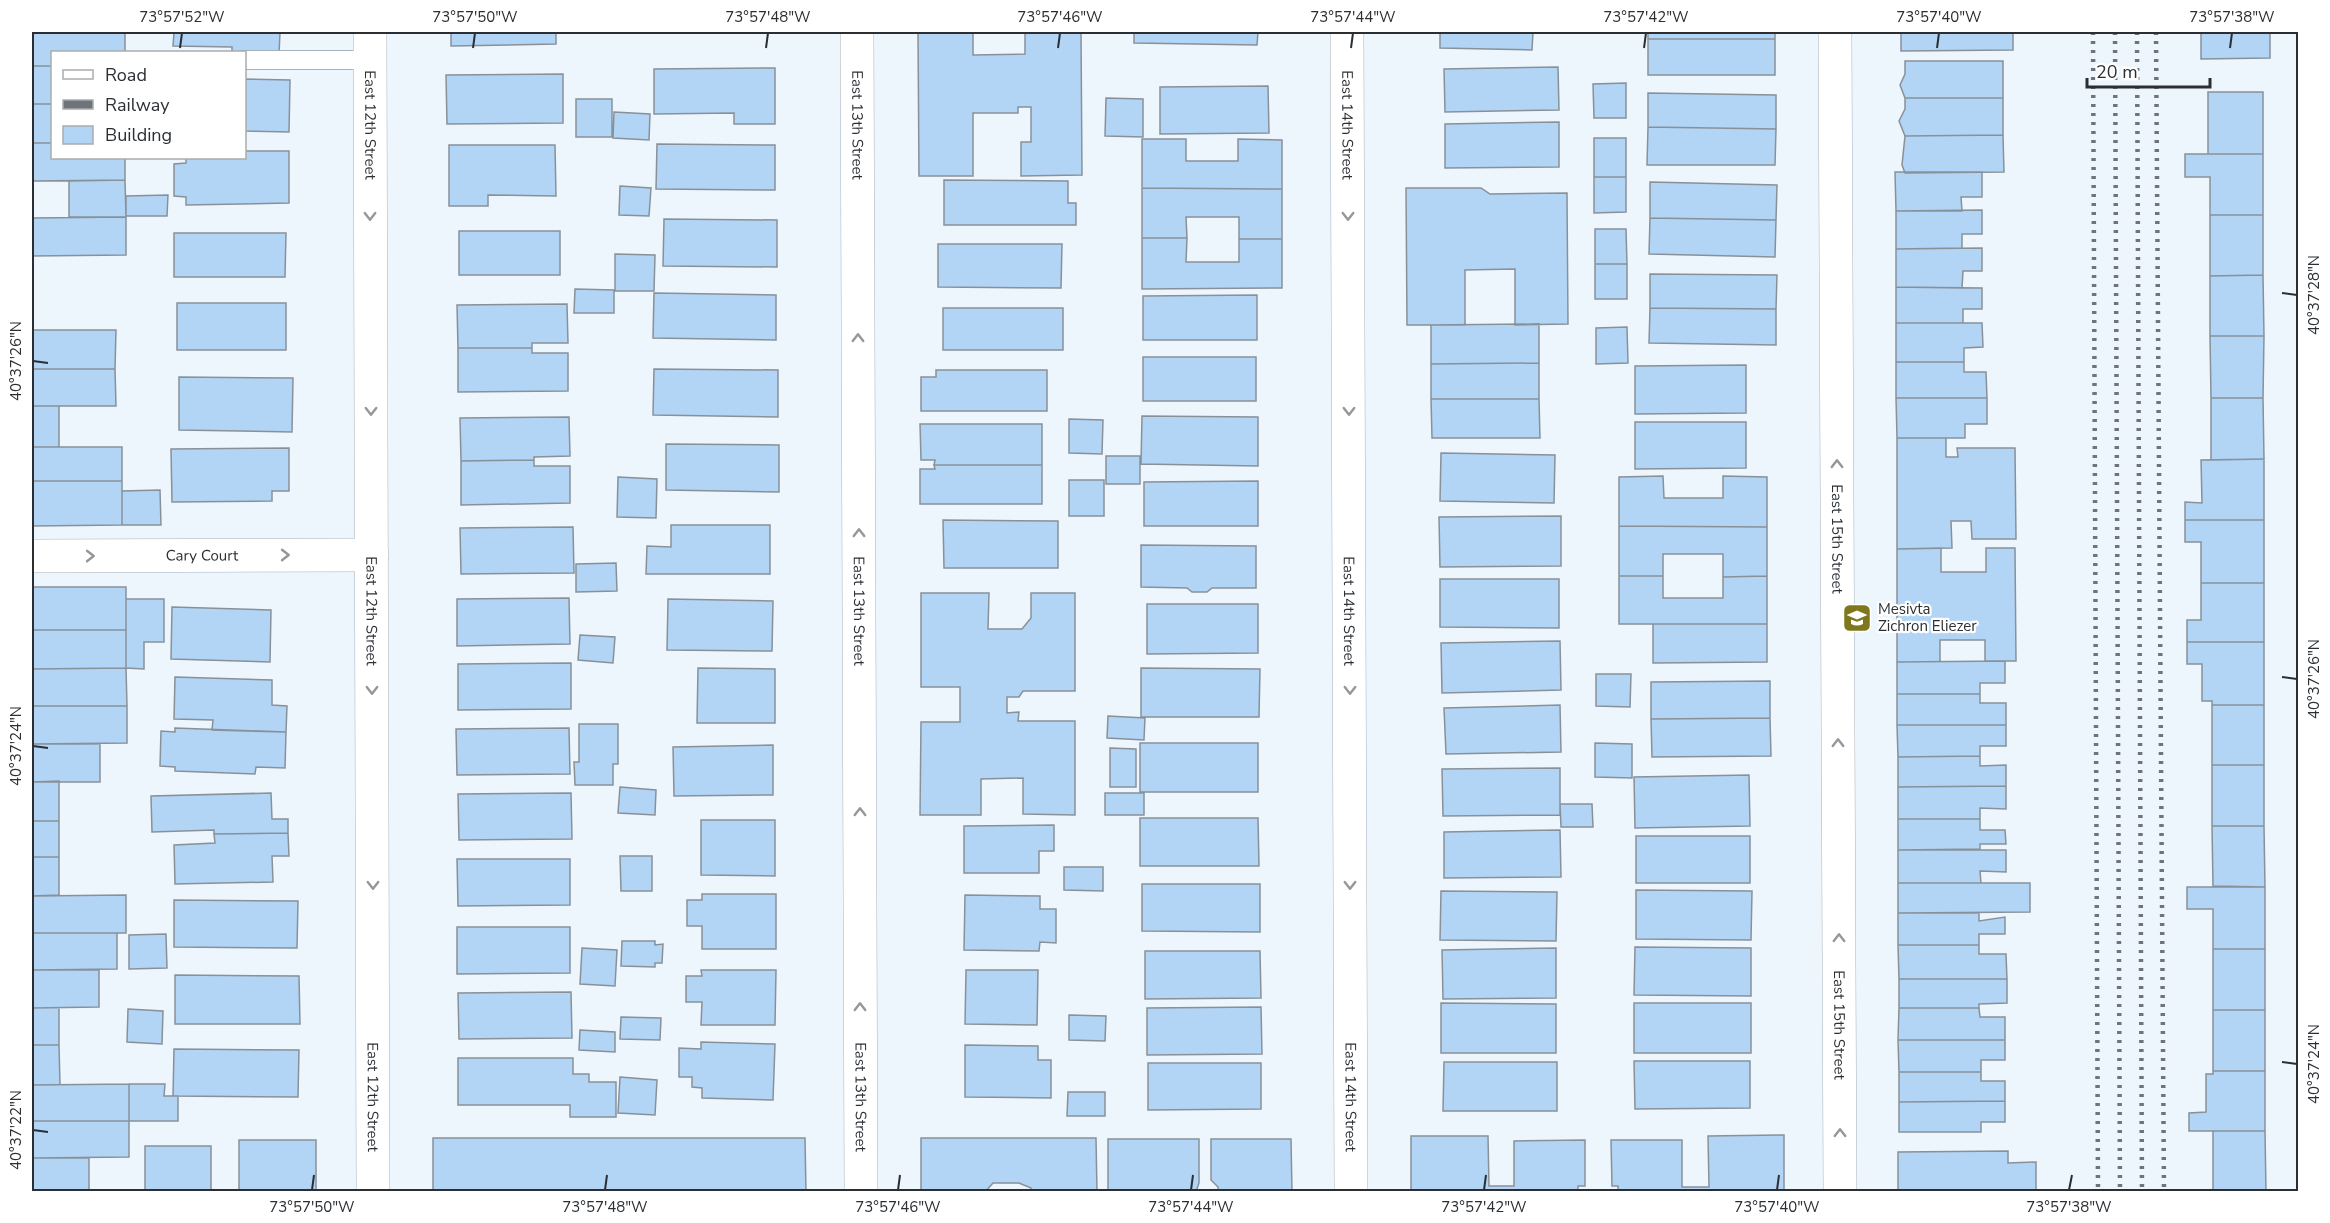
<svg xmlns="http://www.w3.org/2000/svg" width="2330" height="1223" viewBox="0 0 2330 1223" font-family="'Nunito Sans',sans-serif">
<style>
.building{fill:#b2d4f5;stroke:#88919a;stroke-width:1.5}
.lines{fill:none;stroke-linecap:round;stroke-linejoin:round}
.lane-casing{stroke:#a7b1ba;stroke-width:20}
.street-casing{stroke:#a7b1ba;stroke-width:34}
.lane{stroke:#fff;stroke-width:18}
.street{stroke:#fff;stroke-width:33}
.rail{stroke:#6e7479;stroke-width:4.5;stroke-dasharray:3 6;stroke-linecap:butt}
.oneway{stroke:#959799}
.ticks{fill:none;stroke:#2b2f33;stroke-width:2}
.labels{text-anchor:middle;stroke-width:4.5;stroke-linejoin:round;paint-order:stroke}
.street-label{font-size:15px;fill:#2b2f33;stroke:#fff}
.poi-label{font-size:15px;fill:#2b2f33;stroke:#fff;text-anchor:start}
.neatline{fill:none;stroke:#2b2f33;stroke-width:2}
.ticks-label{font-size:15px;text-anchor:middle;fill:#2b2f33}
</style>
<rect width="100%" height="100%" fill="#eef6fd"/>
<path class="building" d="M32 32H125V52H52V66H32Z
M174 32H280L279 55 232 52V47L173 46Z
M451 32H556V44L451 46Z
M918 32H973V55L1025 54V32H1081L1082 175 1021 176V142H1031V107H1018V113H973V176H919Z
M1134 32H1258L1257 45 1134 43Z
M1440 32H1533L1532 50 1440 48Z
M1648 32H1775V39H1648Z
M1901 32H2013V50L1901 51Z
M2201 32H2270V58L2201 59Z
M1648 39H1775V75H1648Z
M1905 61H2003V98H1905L1900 85 1905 74Z
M32 66H52V104H32Z
M1558 67 1559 110 1445 112 1444 69Z
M775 68V124H734V113L654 114V69Z
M563 74V123L447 124 446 75Z
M244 79 290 80 289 132 244 131Z
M1626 83V118H1594L1593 84Z
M1268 86 1269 133 1160 134V87Z
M2208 92H2263V154H2208Z
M1648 93 1776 95V129L1648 127Z
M1106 98 1143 99V137L1105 136Z
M1905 98H2003V135L1905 136 1899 121 1905 109Z
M576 99H612V137H576Z
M32 104H52V143H32Z
M614 112 650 114 649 140 613 138Z
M1559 122V167L1445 168V124Z
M1648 127 1776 129 1775 165H1647Z
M2003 135 2004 172 1905 173 1902 165 1905 136Z
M1594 138H1626V177H1594Z
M1142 139H1186V161H1238V139L1282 140V189L1142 188Z
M32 143H52V158H125V180L32 181Z
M657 144 775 145V190L656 189Z
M449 145H555L556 196 488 195V206H449Z
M244 151H289V203L186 205V197L174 196V164L186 163V158H244Z
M2185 154H2263V215H2210V177H2185Z
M1895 172H1982V197H1961L1962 211H1896Z
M1594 177H1626V212L1594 213Z
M125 180 126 217H69V181Z
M944 180 1068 181V203H1076V225H944Z
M1650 182 1777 185 1776 220 1650 218Z
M620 186 651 188 649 216 619 215Z
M1142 188 1282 189V239H1239V217H1186L1187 238H1142Z
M1406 188H1481L1490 194 1567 193 1568 324 1515 325V269L1465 270V325H1407Z
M168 195 167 216H126V196Z
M1982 210V234H1962V248L1896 249V211Z
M2210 215H2263V275L2210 276Z
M126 217V255L32 256V218Z
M1650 218 1776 220 1775 257 1649 254Z
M664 219 777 220V267L663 266Z
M1595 229H1626L1627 264H1595Z
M459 231H560V275H459Z
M174 233H286L285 277H174Z
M1142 238H1187L1186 262H1239V239H1282V288L1142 289Z
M938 244H1062L1061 288 938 287Z
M1982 248V271H1963L1962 288 1896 287V249Z
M615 254 655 255 654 291H615Z
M1595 264H1627V299H1595Z
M1650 274 1777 275 1776 309 1650 308Z
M2263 275 2264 336H2210V276Z
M1896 287 1982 288V309H1963V323H1896Z
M575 289 614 290V313H574Z
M654 293 776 295V340L653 338Z
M1257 295V340H1143V296Z
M177 303H286V350H177Z
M567 304 568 343H532V348H458L457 305Z
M943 308H1063V350H943Z
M1650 308 1776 309V345L1649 343Z
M1896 323H1982L1983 347 1964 348V362H1896Z
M1539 324V363L1431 364V325Z
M1627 327 1628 363 1596 364V328Z
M32 330H116L115 369H32Z
M2210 336H2264L2263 398H2211Z
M458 348H532V353H568V391L458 392Z
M1143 357H1256V401H1143Z
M1896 362H1964V372H1986L1987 398H1896Z
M1539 363V399H1431V364Z
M1746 365V413L1635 414V366Z
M32 369H115L116 406H32Z
M654 369 778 370V417L653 415Z
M936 370H1047V411H921V377H936Z
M179 377 293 378 292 432 179 430Z
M1896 398H1987V424H1965V438H1897Z
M2211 398H2263L2264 459 2211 460Z
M1431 399H1539L1540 438H1432Z
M32 406H59V447H32Z
M1142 416 1258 417V466L1141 464Z
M569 417 570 456 534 457V460L461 461 460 418Z
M1069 419 1103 420 1102 454 1069 453Z
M1635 422H1746V468L1635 469Z
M920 424H1042V465H934L935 460H921Z
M1897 438H1946V457H1958L1957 448H2015L2016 539H1972L1971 521H1951L1952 548 1897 549Z
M666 444 779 445V492L666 490Z
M32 447H122V481H32Z
M289 448V491H272V501L172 502 171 449Z
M1441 453 1555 455 1554 503 1440 501Z
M1106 456H1140V484H1106Z
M2264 459V520H2185V502L2202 503 2201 460Z
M534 460V466H570V503L461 505V461Z
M934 465H1042V504H920V469H935Z
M1663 476 1664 498H1723V476L1767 477V527L1619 526V477Z
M618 477 657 479 656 518 617 517Z
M1069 480H1104V516H1069Z
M32 481H122V525L32 526Z
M1258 481V526H1144V482Z
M160 490 161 525H122V491Z
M1561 516V566L1440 567 1439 517Z
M943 520 1058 521V568H944Z
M2185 520H2264V583H2201V542H2185Z
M671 525H770V574H646L647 546 671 547Z
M1619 526 1767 527V576L1723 577V554H1663V576H1619Z
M573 527 574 573 461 574 460 528Z
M1141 545 1256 546V588H1212L1207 592H1192L1187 588 1141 587Z
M1941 548V572H1986V548H2015L2016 661H1985V640H1940V662H1897V549Z
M616 563 617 591 576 592V564Z
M1619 576H1663V598H1723V577L1767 576V624H1619Z
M1440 579H1559V628L1440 627Z
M2201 583H2264V642H2187V620H2201Z
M32 587H126V630H32Z
M921 593H989L988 629H1022L1031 618V593H1075V691H1023L1019 697H1007V713L1019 712 1018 721H1075V815L1023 814V778L981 779V815H920L921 722H960V687H921Z
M569 598 570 644 457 646V599Z
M126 599H164V642H144V669L126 668Z
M668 599 773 601 772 651 667 650Z
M1147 604H1258V653L1147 654Z
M172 607 271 610 270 662 171 659Z
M1653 624H1767V662L1653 663Z
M32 630H126V668L32 669Z
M580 635 615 637 613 663 578 660Z
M1560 641 1561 690 1442 693 1441 643Z
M2187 642H2264V705H2212V701H2202V664H2187Z
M2005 661V683H1980V694H1897V662Z
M571 663V709L458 710V664Z
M126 668 127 706H32V669Z
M698 668 775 669V723H697Z
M1141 668 1260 669 1259 717H1141Z
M1596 674H1631L1630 707 1596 706Z
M175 677 272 680V705L287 706 286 732 212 730 213 720 174 719Z
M1770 681V718L1651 719V682Z
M1897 694H1980V703H2006V725H1897Z
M1560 705 1561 752 1446 754 1444 708Z
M2212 705H2264V765H2212Z
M32 706H127V743L32 744Z
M1108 716 1145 718 1144 740 1107 738Z
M1770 718 1771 756 1652 757 1651 719Z
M579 724H618V764H613V785H575L574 762H579Z
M1897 725H2006V746H1980V756L1898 757Z
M175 728 286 732 285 768 256 767 255 774 175 771V767L160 766 161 731 175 732Z
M569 728 570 774 457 775 456 729Z
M1140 743H1258V792H1140Z
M1595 743 1632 744V778L1595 777Z
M32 744H100V782H32Z
M773 745V795L674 796 673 747Z
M1110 748 1136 749V787H1110Z
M1980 756V766L2006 765V786L1898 787V757Z
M2212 765H2264V826H2212Z
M1560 768V815L1443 816 1442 769Z
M1749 775 1750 826 1635 828 1634 777Z
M59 781V821H32V782Z
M2006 786V809L1980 808V819H1898V787Z
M620 787 656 790 655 815 618 813Z
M271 793 272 819H288V833L214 834V830L152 832 151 796Z
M571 793 572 839 459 840 458 794Z
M1105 793H1144V815H1105Z
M1560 804H1592L1593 827H1561Z
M1140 818H1258L1259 866H1140Z
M1898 819H1980V830H2005L2006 844H1980V849L1898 850Z
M701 820H775V876L701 875Z
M32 821H59V857H32Z
M1054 825V851H1039V873H964V826Z
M2212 826H2264L2265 887 2213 886Z
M1560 830 1561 877 1444 878V832Z
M288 833 289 856H272L273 882 175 884 174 845 215 843 214 834Z
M1636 836H1750V883H1636Z
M1898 850H2006V872L1980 871 1981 883H1898Z
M620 856H652V891H621Z
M32 857H59V895L32 896Z
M457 859H570V905L458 906Z
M1064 867H1103V891L1064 890Z
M1898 883H2030V912L1898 913Z
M1142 884H1260V932L1142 931Z
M2187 887H2265V949H2213V909H2187Z
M1636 890 1752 891 1751 940 1636 939Z
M1441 891 1557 892 1556 941 1440 940Z
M702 894H776V949H702V926H687V900H702Z
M126 895V933H32V896Z
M965 895 1040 896V909H1056V943L1040 942 1039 951 964 950Z
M174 900 298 901 297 948 174 947Z
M1898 913H1979V921L2005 917V934H1979V945H1898Z
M457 927H570V973L457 974Z
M32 933H117V969L32 970Z
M166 934 167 968 129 969V935Z
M622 941H655V945L663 944 662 963H655V967L621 966Z
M1898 945H1979V954H2006L2007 979H1899Z
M1635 947 1751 948V996L1634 995Z
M582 948 617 950 615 986 580 984Z
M1556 948V998L1443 999 1442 950Z
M2213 949H2265V1010H2213Z
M1145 951H1260L1261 998 1145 999Z
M32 970H99V1007L32 1008Z
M701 970H776L775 1025H701L702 1002H686V976H702Z
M966 970H1038L1037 1025 965 1024Z
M175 975 299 976 300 1024H175Z
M1899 979H2007V1003L1979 1004V1008H1899Z
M571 992 572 1038 459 1039 458 993Z
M1441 1003 1556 1004V1053H1441Z
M1634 1003H1751V1053H1634Z
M1261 1007 1262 1054 1147 1055V1008Z
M32 1008H59V1045H32Z
M1899 1008H1979L1980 1017H2005V1040H1898Z
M128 1009 163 1011 162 1044 127 1042Z
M2213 1010H2265V1071H2213Z
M1069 1015 1106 1016 1105 1041 1069 1040Z
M621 1017 661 1018 660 1040 620 1039Z
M580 1030 615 1032V1052L579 1050Z
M1898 1040H2005V1060H1981V1072H1899Z
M701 1042 775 1044 773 1100 702 1098V1088L692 1087V1077H679V1048L701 1049Z
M32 1045H59L60 1085H32Z
M965 1045 1038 1046V1060H1051V1098L965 1097Z
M174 1049 299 1050 298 1097 173 1096Z
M458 1058H573V1074H589V1082H616V1117H570V1105H458Z
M1634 1061H1750V1108L1635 1109Z
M1444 1062H1557V1111H1443Z
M1148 1063H1261V1109L1148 1110Z
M2213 1071H2265V1131H2189V1113L2206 1112V1074H2213Z
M1899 1072H1981V1081H2005V1101L1899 1102Z
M620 1077 657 1080 655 1115 618 1113Z
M129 1084V1121H32V1085Z
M129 1084H165L164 1096H178V1121H129Z
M1068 1092H1105V1116H1067Z
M2005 1101V1122H1981V1132H1899V1102Z
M32 1121H129V1157L32 1158Z
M2213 1131H2265L2266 1192H2213Z
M1784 1135V1192H1618V1186H1612L1611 1140H1682V1187H1709L1708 1136Z
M1411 1136H1488L1489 1186H1514V1141L1585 1140V1186H1578V1192H1411Z
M433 1138H805L806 1192H433Z
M921 1138H1096L1097 1192H1031V1188L1019 1183H993L985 1192H921Z
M1108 1139H1199V1183L1196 1192H1108Z
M1211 1139H1291L1292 1192H1218V1187L1211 1180Z
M239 1140H316V1192H239Z
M145 1146H211V1192H145Z
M2008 1151V1163L2036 1162V1192H1898V1152Z
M32 1158H89V1192H32Z"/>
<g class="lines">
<g class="lane-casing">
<path id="lane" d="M244 60H370"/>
</g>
<g class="street-casing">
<g id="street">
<path id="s1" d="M370 32 373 1192"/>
<path id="s2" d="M857 32 861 1192"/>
<path id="s3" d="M1347 32 1351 1192"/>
<path id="s4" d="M1835 32 1840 1192"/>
<path id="s5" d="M32 556 372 555"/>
</g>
</g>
<use href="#lane" class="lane"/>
<use href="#street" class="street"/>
<path class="rail" d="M2093 32 2098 1192
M2115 32 2120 1192
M2137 32 2142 1192
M2156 32 2164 1192"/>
</g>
<defs><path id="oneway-chevron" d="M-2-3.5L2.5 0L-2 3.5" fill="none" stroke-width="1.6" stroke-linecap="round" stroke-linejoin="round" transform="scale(1.5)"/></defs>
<g class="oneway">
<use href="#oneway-chevron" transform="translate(370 216) rotate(90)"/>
<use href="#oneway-chevron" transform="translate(1348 216) rotate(90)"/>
<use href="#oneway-chevron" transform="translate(858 338) rotate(-90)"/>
<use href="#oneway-chevron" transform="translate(371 411) rotate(90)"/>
<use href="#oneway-chevron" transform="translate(1349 411) rotate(90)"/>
<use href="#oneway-chevron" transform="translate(1837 464) rotate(-90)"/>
<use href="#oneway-chevron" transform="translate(859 533) rotate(-90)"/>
<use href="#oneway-chevron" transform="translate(285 555)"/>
<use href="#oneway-chevron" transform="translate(90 556)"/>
<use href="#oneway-chevron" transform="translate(372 690) rotate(90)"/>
<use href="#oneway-chevron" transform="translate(1350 690) rotate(90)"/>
<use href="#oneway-chevron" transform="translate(1838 743) rotate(-90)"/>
<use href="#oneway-chevron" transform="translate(860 812) rotate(-90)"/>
<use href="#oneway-chevron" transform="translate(373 885) rotate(90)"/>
<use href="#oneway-chevron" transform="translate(1350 885) rotate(90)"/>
<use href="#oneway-chevron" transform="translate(1839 938) rotate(-90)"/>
<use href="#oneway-chevron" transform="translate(860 1007) rotate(-90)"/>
<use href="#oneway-chevron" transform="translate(1840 1133) rotate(-90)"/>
</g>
<path class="ticks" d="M180 48 182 33M473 48 475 33M766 48 768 33M1058 48 1060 33M1351 48 1353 33M1644 48 1646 33M1937 48 1939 33M2230 48 2232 33M2282 293 2297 295M33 361 48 363M2282 677 2297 679M33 746 48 748M2282 1062 2297 1064M33 1130 48 1132M312 1190 314 1175M605 1190 607 1175M898 1190 900 1175M1191 1190 1193 1175M1484 1190 1486 1175M1777 1190 1779 1175M2069 1190 2072 1175"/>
<defs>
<g id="school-square" transform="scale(1.5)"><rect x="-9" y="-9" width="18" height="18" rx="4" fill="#7e771c" stroke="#fff"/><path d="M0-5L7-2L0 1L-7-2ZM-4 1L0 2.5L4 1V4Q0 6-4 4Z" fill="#fff"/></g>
</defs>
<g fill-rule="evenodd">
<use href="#school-square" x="1857" y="618"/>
</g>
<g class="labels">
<g class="street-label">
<text dy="5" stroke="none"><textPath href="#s1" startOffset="93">East 12th Street</textPath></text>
<text dy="5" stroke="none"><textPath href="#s2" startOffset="93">East 13th Street</textPath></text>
<text dy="5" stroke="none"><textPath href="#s3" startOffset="93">East 14th Street</textPath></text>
<text dy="5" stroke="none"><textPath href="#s4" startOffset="507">East 15th Street</textPath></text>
<text dy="5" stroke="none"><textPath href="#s5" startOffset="170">Cary Court</textPath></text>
<text dy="5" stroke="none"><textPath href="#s1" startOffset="579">East 12th Street</textPath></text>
<text dy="5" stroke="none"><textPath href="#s2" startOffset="579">East 13th Street</textPath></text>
<text dy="5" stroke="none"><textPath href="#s3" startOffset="579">East 14th Street</textPath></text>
<text dy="5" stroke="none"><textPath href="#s4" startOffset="993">East 15th Street</textPath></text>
<text dy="5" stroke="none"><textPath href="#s1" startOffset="1065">East 12th Street</textPath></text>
<text dy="5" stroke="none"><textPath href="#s2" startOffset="1065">East 13th Street</textPath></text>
<text dy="5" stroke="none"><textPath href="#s3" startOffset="1065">East 14th Street</textPath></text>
</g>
<g class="poi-label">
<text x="1878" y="614">Mesivta<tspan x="1878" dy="17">Zichron Eliezer</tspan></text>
</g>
</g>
<rect width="2330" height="1223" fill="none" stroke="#ffffff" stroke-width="66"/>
<rect x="51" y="51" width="195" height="108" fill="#ffffff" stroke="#aaacad" stroke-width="1.5"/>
<rect x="63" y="70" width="30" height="9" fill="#ffffff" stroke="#aaacad" stroke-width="1.5"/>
<text x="105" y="81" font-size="18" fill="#2b2f33">Road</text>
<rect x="63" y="100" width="30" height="9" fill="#6e7479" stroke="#aaacad" stroke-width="1.5"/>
<text x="105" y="111" font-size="18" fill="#2b2f33">Railway</text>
<rect x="63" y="126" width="30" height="18" fill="#b2d4f5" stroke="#aaacad" stroke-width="1.5"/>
<text x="105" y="141" font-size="18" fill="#2b2f33">Building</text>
<path d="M2087 78v9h123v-9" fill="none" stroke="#2b2f33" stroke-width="3"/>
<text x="2096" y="78" font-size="18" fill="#2b2f33" stroke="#ffffff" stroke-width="4.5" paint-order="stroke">20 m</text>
<rect x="33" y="33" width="2264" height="1157" class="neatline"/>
<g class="ticks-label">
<text x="182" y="22">73°57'52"W</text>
<text x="475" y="22">73°57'50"W</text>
<text x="768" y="22">73°57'48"W</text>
<text x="1060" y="22">73°57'46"W</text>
<text x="1353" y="22">73°57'44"W</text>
<text x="1646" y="22">73°57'42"W</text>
<text x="1939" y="22">73°57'40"W</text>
<text x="2232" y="22">73°57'38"W</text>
<text transform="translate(2314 295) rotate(-90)" y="5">40°37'28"N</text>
<text transform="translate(16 361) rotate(-90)" y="5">40°37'26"N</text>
<text transform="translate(2314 679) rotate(-90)" y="5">40°37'26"N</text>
<text transform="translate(16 746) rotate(-90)" y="5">40°37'24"N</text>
<text transform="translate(2314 1064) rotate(-90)" y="5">40°37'24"N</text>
<text transform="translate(16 1130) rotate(-90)" y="5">40°37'22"N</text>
<text x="312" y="1212">73°57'50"W</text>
<text x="605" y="1212">73°57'48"W</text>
<text x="898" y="1212">73°57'46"W</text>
<text x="1191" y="1212">73°57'44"W</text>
<text x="1484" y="1212">73°57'42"W</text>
<text x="1777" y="1212">73°57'40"W</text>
<text x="2069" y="1212">73°57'38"W</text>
</g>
</svg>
